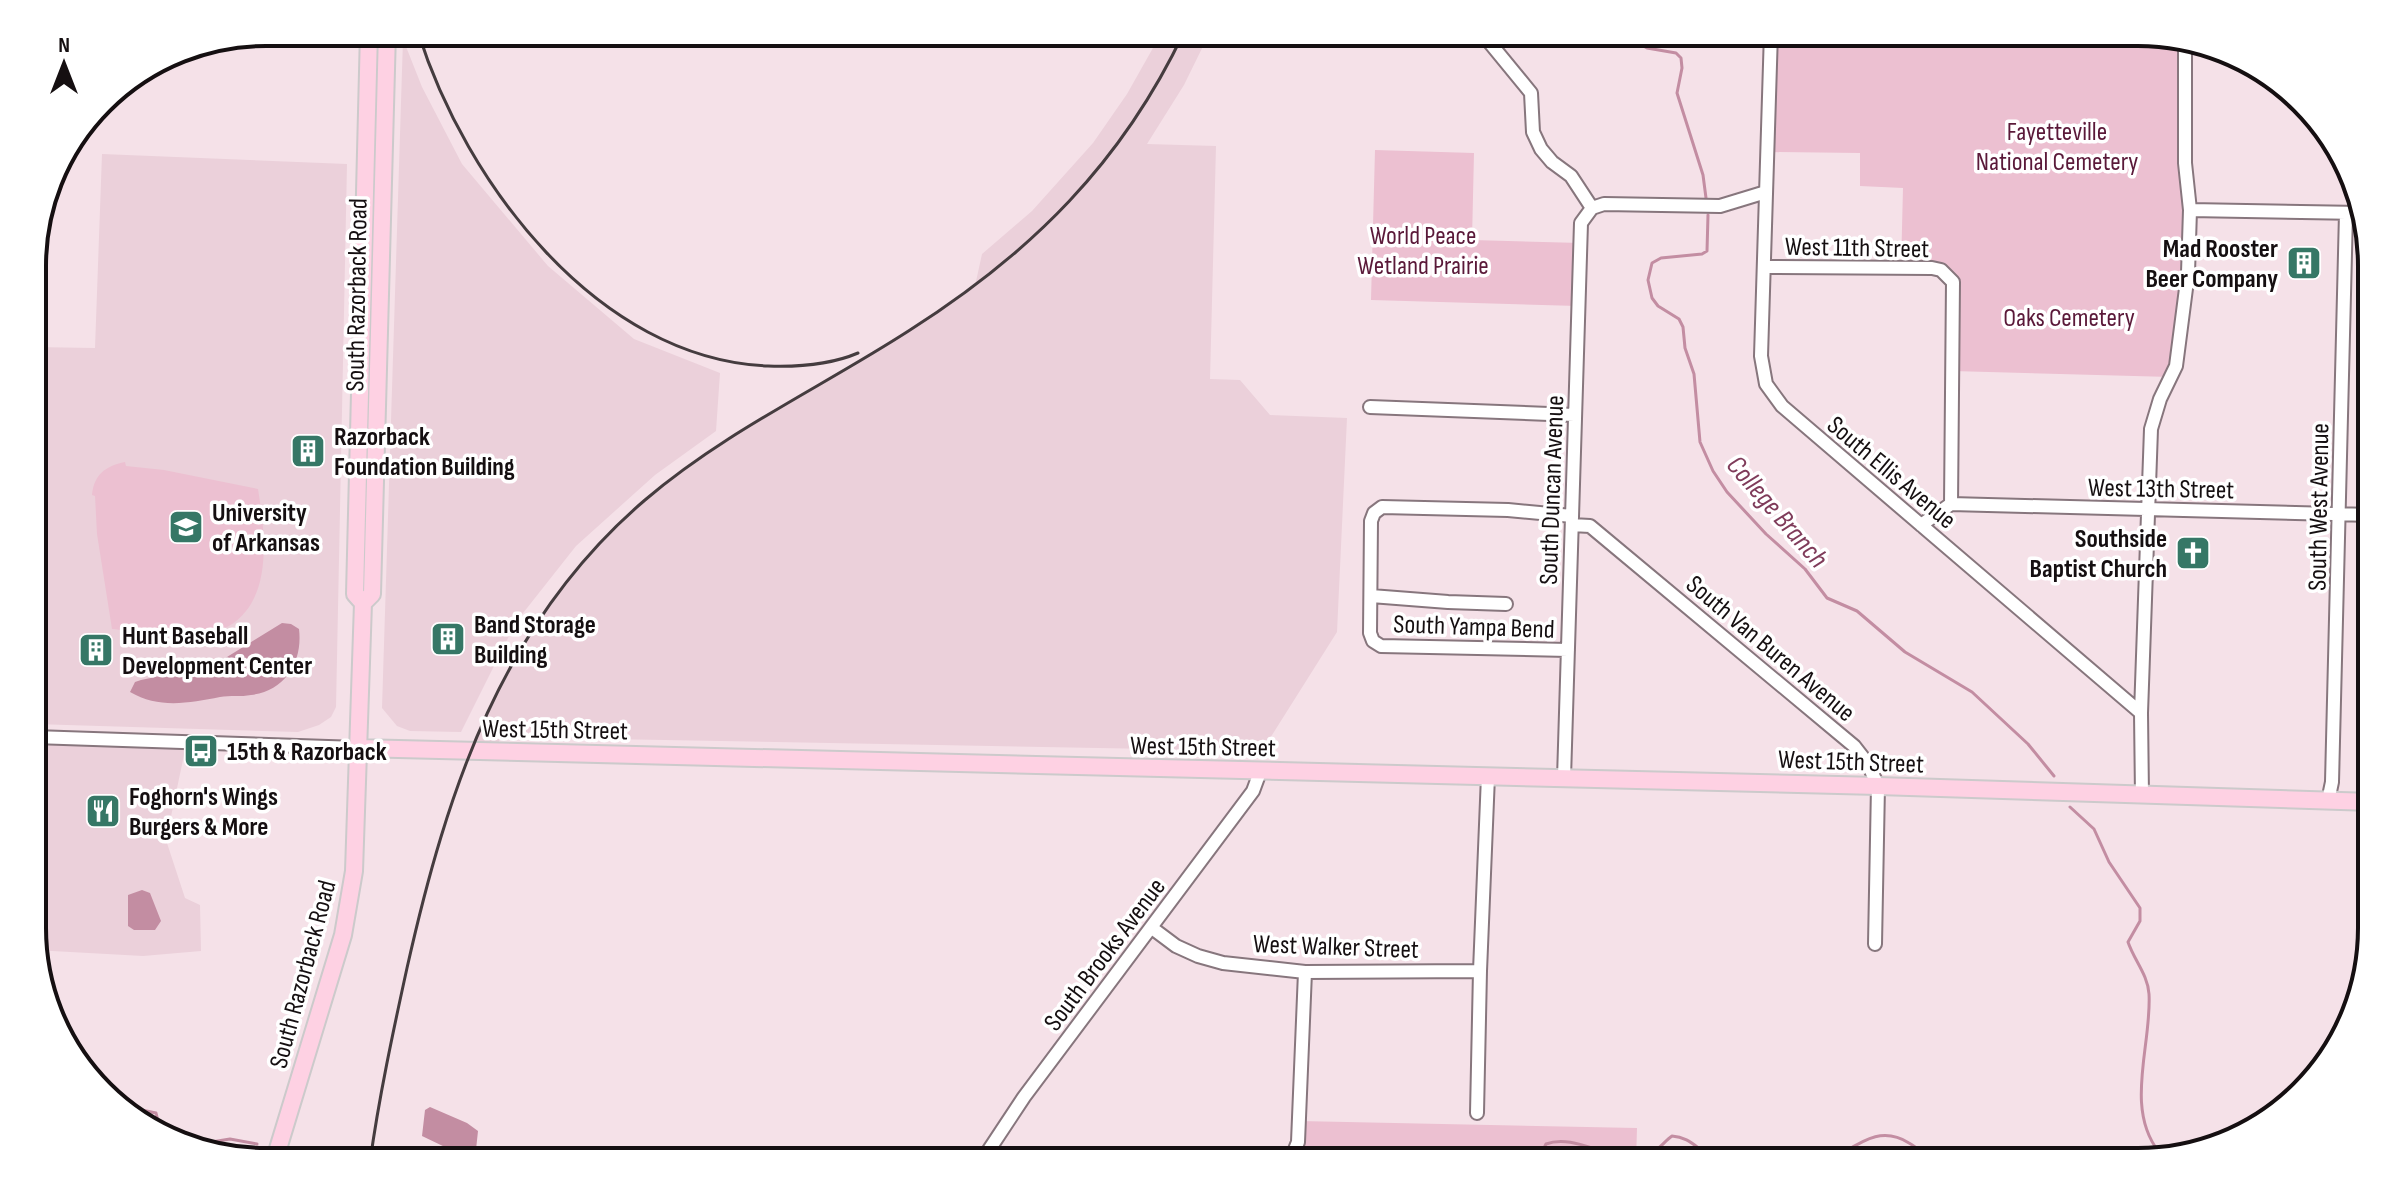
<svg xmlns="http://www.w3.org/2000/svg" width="2404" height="1194" viewBox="0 0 2404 1194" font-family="'Sofia Sans Condensed',sans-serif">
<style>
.built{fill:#ebd0da}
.green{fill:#ecc0d1}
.water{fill:#c38da2}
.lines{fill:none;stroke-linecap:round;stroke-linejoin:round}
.stream{stroke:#c38da2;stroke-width:3}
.minor-casing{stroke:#87767d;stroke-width:16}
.major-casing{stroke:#cccacb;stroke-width:20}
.minor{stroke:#fff;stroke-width:12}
.major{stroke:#fed1e3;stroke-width:16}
.rail{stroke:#453c3f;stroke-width:3}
.labels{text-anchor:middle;stroke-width:7;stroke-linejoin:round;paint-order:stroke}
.park-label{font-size:26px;fill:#5a1939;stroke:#fff}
.street-label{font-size:26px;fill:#150f11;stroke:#fff}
.poi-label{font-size:26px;font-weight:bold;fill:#150f11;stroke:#fff;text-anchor:start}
.water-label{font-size:28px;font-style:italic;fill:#7f3b5a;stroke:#fff}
.rim{fill:none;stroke:#150f11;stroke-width:4}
</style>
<rect width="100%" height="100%" fill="#f5e1e8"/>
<path class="built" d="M1162 32H1210L1184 85 1147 144 1216 146 1210 379 1240 380 1270 415 1347 418 1337 632 1262 751 501 737 494 752 470 751 516 653 567 583 603 540 645 500 695 461 747 427 909 331 975 286 982 254 1032 211 1093 143 1127 94Z
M403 39 422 87 462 164 548 266 634 339 720 373 716 431 655 475 576 546 516 622 461 732 410 731 397 726 382 708Z
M102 154 347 164 336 707 331 717 319 725 298 732 34 724 33 347 95 348Z
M34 737 187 741 166 840 185 898 200 905 201 951 143 956 34 950Z"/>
<path class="green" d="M1771 32H2138L2185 43 2190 210 2171 377 1952 371 1949 275 1901 268 1903 188 1860 186V153L1767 152Z
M1375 150 1474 153 1472 240 1581 243 1578 306 1371 300Z
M125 462 126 466 164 470 258 489C265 532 274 599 229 626 205 640 139 632 112 629L97 534 95 496 92 495C94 475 105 466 125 462Z
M1299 1121 1637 1128 1636 1162H1290Z"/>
<path class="water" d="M282 623 291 624 299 629C303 662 285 691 251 695 241 697 230 695 220 697 189 703 159 709 130 692L135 682 141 680 194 669 227 657Z
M142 890 150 893 161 921 155 930H134L128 926V895Z
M430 1107 467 1123 478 1131 475 1159 472 1160 422 1136 425 1110Z"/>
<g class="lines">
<path class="stream" d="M1618 32 1647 48 1676 53 1681 58 1682 68 1677 93 1703 175 1706 198
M1708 215 1707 251 1702 254 1661 258 1652 263 1648 280 1652 298 1658 306 1679 319 1683 327 1685 348 1694 374 1700 442 1713 471 1727 492 1766 534 1805 569 1827 598 1857 611 1905 652 1972 692 2028 744 2054 776
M2070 807 2094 829 2109 862 2140 908V921L2128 942C2134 960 2148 975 2149 994 2152 1044 2124 1108 2159 1152
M131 1111 137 1109 156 1113 162 1137
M193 1145 230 1139 257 1144
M302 1158 324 1162
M1388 1162C1399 1160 1410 1162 1420 1160 1446 1154 1484 1143 1507 1162
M1537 1162 1546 1144C1581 1131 1622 1174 1657 1149 1662 1146 1666 1140 1672 1136 1691 1137 1698 1151 1715 1158 1736 1147 1753 1153 1774 1162
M1827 1162C1855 1148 1877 1123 1909 1143 1918 1148 1926 1156 1935 1162
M2032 1162 2050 1153 2114 1158 2188 1149"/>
<g class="minor-casing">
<path id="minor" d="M1481 32 1531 93 1533 132 1541 149 1552 162 1571 176 1592 208
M1771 32 1761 356 1766 384 1782 406 2141 713
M2190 210 2361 213
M1764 267 1932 268 1941 270 1953 282 1951 504 1921 525
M1370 407 1574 415
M1951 504 2371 515
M1572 525 1590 526 1854 746 1868 764 1878 786 1875 944
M1371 596 1448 602 1506 604
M1568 650 1381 646 1373 641 1370 633 1371 521 1374 513 1382 507 1508 510 1572 516
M34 737 358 748
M1564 778 1581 223 1592 208 1604 204 1720 206 1766 192
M2142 796 2141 713 2151 429 2160 399 2176 366 2188 273 2190 210 2185 163V43
M2328 801 2332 782 2346 213
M1152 928 1176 946 1198 956 1223 963 1305 972 1480 971
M1477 1113 1480 971 1488 776
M981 1162 1024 1097 1253 791 1260 772
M1290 1162 1298 1142 1305 972"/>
</g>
<g class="major-casing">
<path id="major" d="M363 603 372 594 387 32
M358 748 1878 786 2372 802
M274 1162 343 935 354 871 363 603 355 594 369 32"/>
</g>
<use href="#minor" class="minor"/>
<use href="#major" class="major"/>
<path class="rail" d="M418 32C465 182 597 359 768 366 797 367 830 365 858 353
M370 1162C379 1097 393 1032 407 968 447 790 502 622 645 500 726 431 822 387 910 330 1031 253 1122 163 1184 32"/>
</g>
<defs>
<g id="building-square" transform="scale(1.8)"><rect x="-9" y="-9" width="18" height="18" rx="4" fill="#367766" stroke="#fff"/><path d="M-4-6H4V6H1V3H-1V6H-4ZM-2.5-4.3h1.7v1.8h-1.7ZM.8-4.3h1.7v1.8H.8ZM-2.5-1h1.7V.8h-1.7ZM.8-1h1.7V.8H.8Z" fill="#fff"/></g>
<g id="university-square" transform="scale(1.8)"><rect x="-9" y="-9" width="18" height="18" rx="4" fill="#367766" stroke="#fff"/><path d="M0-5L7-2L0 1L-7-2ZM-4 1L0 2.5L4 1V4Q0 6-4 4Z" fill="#fff"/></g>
<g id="church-square" transform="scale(1.8)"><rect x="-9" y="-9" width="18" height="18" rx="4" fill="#367766" stroke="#fff"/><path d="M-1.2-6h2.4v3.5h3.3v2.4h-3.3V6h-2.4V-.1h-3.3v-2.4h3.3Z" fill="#fff"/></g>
<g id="bus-square" transform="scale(1.8)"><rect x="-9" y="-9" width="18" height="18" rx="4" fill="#367766" stroke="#fff"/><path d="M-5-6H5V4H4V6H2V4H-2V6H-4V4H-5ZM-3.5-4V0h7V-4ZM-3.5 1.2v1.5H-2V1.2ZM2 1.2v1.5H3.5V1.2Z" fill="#fff"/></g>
<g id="restaurant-square" transform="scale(1.8)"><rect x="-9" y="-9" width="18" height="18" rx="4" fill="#367766" stroke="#fff"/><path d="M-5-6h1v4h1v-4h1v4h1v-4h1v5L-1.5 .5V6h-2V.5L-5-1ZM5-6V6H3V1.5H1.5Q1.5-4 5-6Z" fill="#fff"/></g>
</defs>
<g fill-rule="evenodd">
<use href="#building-square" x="2304" y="263"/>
<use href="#building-square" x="308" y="451"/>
<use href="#university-square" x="186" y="527"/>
<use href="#church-square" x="2193" y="553"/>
<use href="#building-square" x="448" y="639"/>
<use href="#building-square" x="96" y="650"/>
<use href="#bus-square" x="201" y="751"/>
<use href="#restaurant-square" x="103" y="811"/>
</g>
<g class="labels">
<g class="park-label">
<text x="2057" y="140">Fayetteville<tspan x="2057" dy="30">National Cemetery</tspan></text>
<text x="1423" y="244">World Peace<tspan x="1423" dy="30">Wetland Prairie</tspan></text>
<text x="2069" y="326">Oaks Cemetery</text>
</g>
<g class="street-label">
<text transform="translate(1857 247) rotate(1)" y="9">West 11th Street</text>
<text transform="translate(356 295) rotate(-89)" y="9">South Razorback Road</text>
<text transform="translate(1892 472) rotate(40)" y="9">South Ellis Avenue</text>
<text transform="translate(2161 488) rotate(1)" y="9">West 13th Street</text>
<text transform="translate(1551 490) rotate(-88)" y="9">South Duncan Avenue</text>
<text transform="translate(2318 507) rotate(-89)" y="9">South West Avenue</text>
<text transform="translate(1474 626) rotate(2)" y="9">South Yampa Bend</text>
<text transform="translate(1771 648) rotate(40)" y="9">South Van Buren Avenue</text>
<text transform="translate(555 729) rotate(1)" y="9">West 15th Street</text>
<text transform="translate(1203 746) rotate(1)" y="9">West 15th Street</text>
<text transform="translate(1851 761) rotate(2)" y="9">West 15th Street</text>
<text transform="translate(1336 946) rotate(2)" y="9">West Walker Street</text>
<text transform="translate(1104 954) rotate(-53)" y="9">South Brooks Avenue</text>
<text transform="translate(302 974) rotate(-75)" y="9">South Razorback Road</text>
</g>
<g class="poi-label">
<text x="2278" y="257" text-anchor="end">Mad Rooster<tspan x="2278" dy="30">Beer Company</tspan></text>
<text x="334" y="445">Razorback<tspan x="334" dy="30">Foundation Building</tspan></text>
<text x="212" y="521">University<tspan x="212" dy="30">of Arkansas</tspan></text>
<text x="2167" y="547" text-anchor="end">Southside<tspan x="2167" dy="30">Baptist Church</tspan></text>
<text x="474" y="633">Band Storage<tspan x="474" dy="30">Building</tspan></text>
<text x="122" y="644">Hunt Baseball<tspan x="122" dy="30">Development Center</tspan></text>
<text x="227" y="760">15th &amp; Razorback</text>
<text x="129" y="805">Foghorn's Wings<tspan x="129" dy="30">Burgers &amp; More</tspan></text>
</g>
<g class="water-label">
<text transform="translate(1778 511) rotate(49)" y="10">College Branch</text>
</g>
</g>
<path d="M0 0H2404V1194H0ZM266 46H2138A220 220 0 0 1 2358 266V928A220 220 0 0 1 2138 1148H266A220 220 0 0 1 46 928V266A220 220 0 0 1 266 46Z" fill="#fff" fill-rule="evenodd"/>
<path class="rim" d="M266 46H2138A220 220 0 0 1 2358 266V928A220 220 0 0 1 2138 1148H266A220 220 0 0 1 46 928V266A220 220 0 0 1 266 46Z"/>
<g transform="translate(64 64)" stroke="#ffffff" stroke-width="6" paint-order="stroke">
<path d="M0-6L14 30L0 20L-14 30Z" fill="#150f11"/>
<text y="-12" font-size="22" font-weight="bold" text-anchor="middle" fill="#150f11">N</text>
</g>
</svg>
